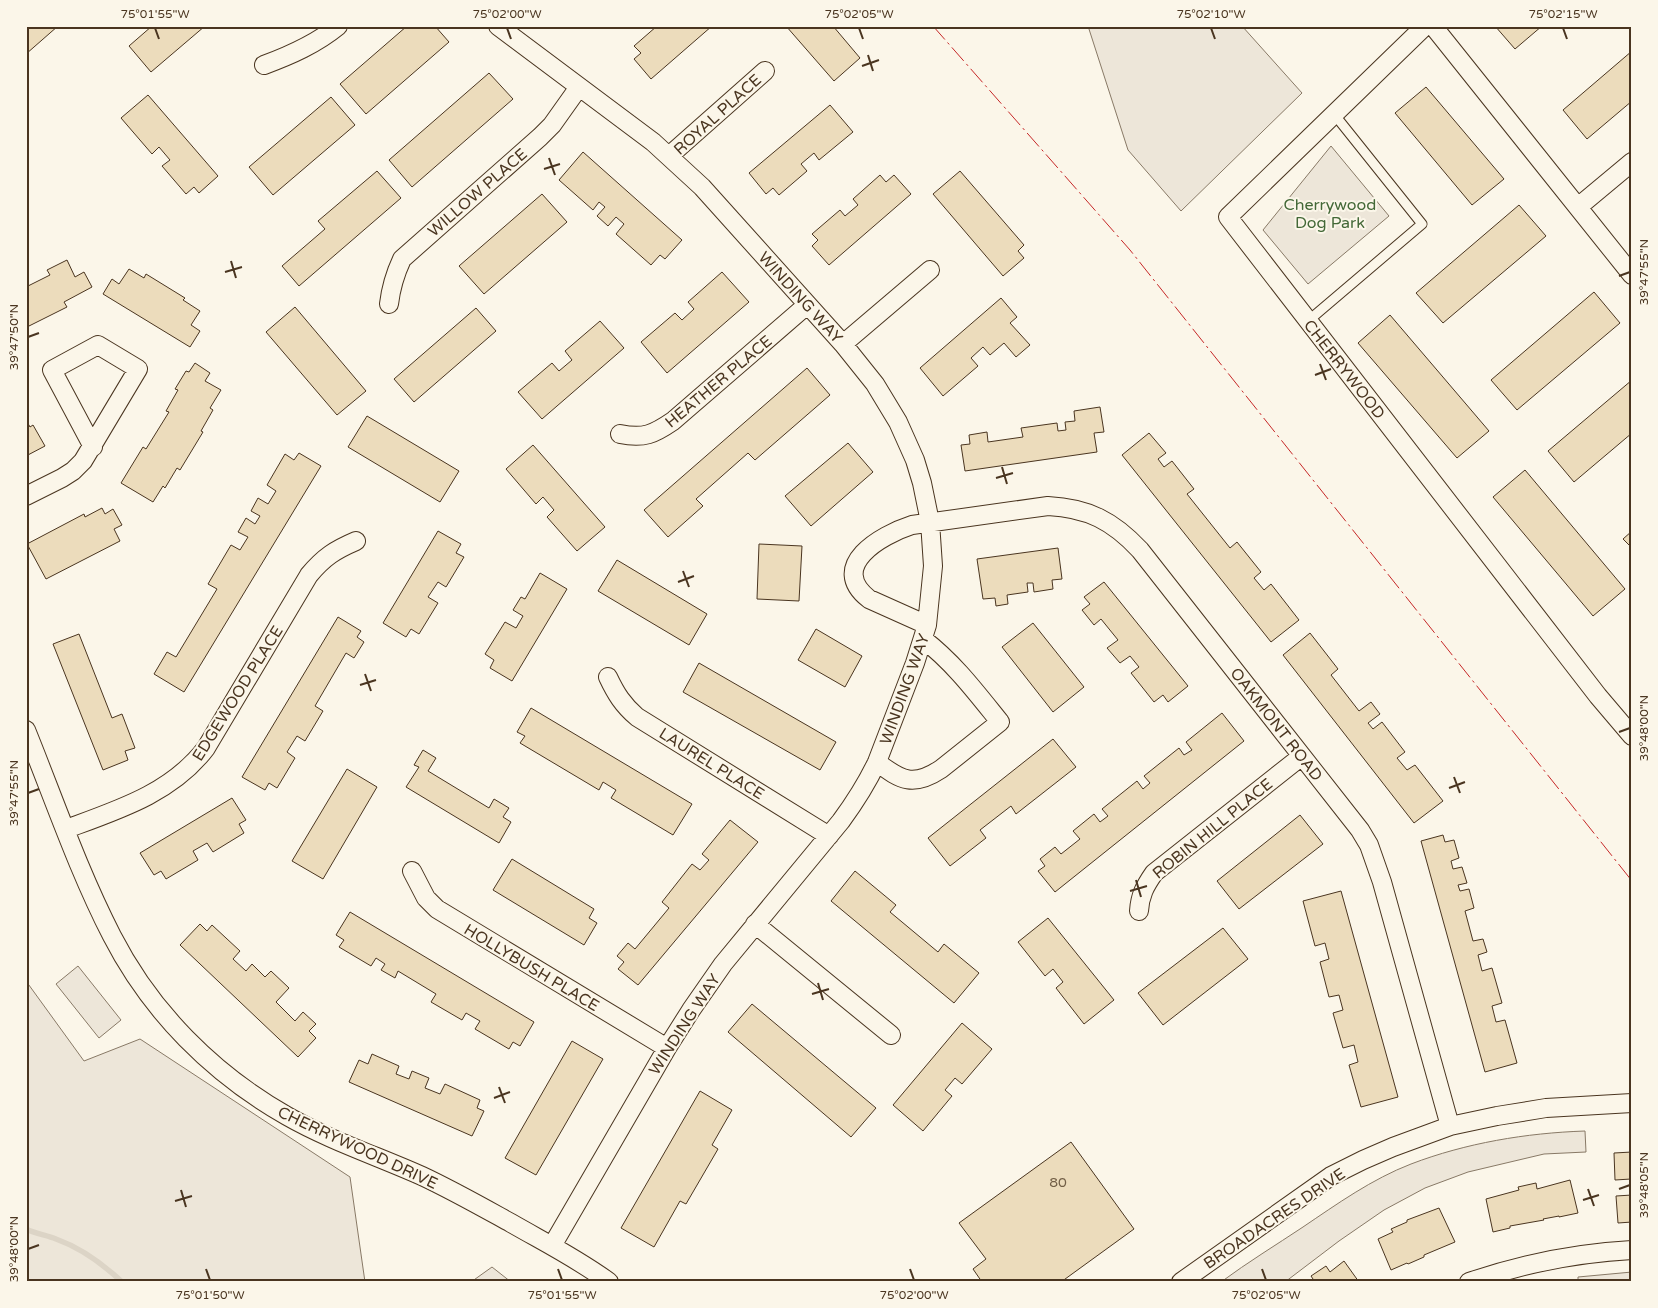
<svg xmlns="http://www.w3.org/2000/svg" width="1658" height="1308" viewBox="0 0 1658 1308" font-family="'Varela Round',sans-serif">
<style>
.green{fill:#ede6d9;stroke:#887966}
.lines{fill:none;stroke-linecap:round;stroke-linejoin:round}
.stream{stroke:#dcd4c6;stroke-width:5.5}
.building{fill:#ecdcbc;stroke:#4a3520}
.lane-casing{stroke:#4a3520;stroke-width:11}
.street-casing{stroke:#4a3520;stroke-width:20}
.lane{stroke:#fbf6e9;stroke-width:9}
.street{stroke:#fbf6e9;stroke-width:18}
.power{stroke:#c62828;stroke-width:1;stroke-dasharray:18 4 2.5 4;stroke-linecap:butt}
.ticks{fill:none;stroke:#4a3520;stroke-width:2}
.labels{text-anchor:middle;stroke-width:4;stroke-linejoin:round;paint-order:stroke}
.number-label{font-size:14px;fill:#725f47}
.street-label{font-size:16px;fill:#4a3520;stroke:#fbf6e9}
.park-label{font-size:16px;fill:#436837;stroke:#fbf6e9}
.neatline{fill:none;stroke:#4a3520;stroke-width:2}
.ticks-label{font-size:12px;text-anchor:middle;fill:#4a3520}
</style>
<rect width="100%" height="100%" fill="#fbf6e9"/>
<path class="green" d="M1088 26H1242L1302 93 1181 211 1128 150Z
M1331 146 1389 216 1308 284 1263 230Z
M78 966 121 1020 99 1038 56 984Z
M26 981 84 1061 140 1039 350 1177 365 1282H26Z
M1585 1131 1586 1152 1544 1154 1468 1172 1425 1188 1384 1210 1339 1241 1285 1282H1221C1248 1262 1276 1245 1303 1227 1337 1204 1372 1179 1411 1164 1466 1143 1526 1133 1585 1131Z
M492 1267 511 1282H471Z
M1632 1272V1282H1578V1277Z"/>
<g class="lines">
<path class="stream" d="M26 1229C36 1234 46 1235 56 1239 81 1248 103 1264 122 1282"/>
</g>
<path class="building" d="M26 26H58L26 54Z
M152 26H205L151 72 129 46Z
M407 26H435L449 42 366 114 340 84Z
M657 26H712L651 79 634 59 641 53 634 46Z
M786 26H833L860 58 834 81Z
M1495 26H1542L1515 49Z
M1632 51V101L1587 139 1563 110Z
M489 73 513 99 412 187 389 160Z
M1426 87 1504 179 1472 205 1395 113Z
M148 95 218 176 199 193 194 187 186 194 162 166 170 160 159 147 152 154 121 118Z
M331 97 355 125 273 195 249 167Z
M830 105 853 132 819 160 814 153 801 164 807 171 779 195 773 188 766 194 749 173Z
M583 152 682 240 665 259 660 255 651 265 616 234 624 224 616 217 608 226 597 216 605 207 599 202 593 210 559 180Z
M377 171 401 198 299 286 282 266 325 229 318 221Z
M960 171 1024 245 1018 251 1024 258 1003 276 933 194Z
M880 175 886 182 894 175 911 194 829 265 812 246 818 240 812 234 840 210 845 216 858 205 853 199Z
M542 194 567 222 484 294 459 266Z
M1519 205 1546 236 1443 323 1416 293Z
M67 260 75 277 84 272 92 287 64 302 67 307 27 327 26 287 50 275 47 270Z
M129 269 144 278 146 274 185 298 183 300 200 311 191 325 200 331 190 347 103 294 112 279 119 284Z
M722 272 749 302 667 373 641 342 675 313 682 320 694 309 688 302Z
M1594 292 1620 323 1517 410 1491 380Z
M1001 298 1017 317 1010 323 1030 345 1016 357 1004 343 990 355 983 347 971 358 978 366 943 396 920 368Z
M295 307 366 391 337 415 266 332Z
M476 308 496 331 414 402 394 379Z
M1390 315 1489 431 1457 458 1358 343Z
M600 321 624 348 542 419 518 392 552 363 559 371 572 360 565 351Z
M195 363 210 373 205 381 221 390 210 408 213 410 201 431 203 432 180 470 177 468 165 488 163 486 153 502 121 483 143 447 146 449 169 412 166 411 178 390 175 389 186 371 189 372Z
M807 368 830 395 755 460 748 453 696 499 703 506 668 537 644 510Z
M1632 380V433L1574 482 1548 451Z
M1100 407 1104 432 1094 433 1097 452 965 471 961 445 970 444 969 435 987 432 988 442 1023 437 1021 428 1057 423 1058 431 1066 430 1065 422 1075 421 1074 411Z
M367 416 459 471 440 502 348 447Z
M26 420 30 427 33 425 45 446 26 456Z
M1149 433 1166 453 1158 459 1164 467 1172 461 1194 489 1187 494 1230 548 1237 542 1261 572 1254 578 1264 590 1271 584 1299 620 1271 642 1122 455Z
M848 443 873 472 811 526 785 496Z
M533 445 605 527 577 551 547 517 554 510 543 497 536 504 506 469Z
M299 453 321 466 184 692 154 674 167 652 176 657 217 589 208 584 231 545 240 550 248 537 238 532 246 518 255 524 260 516 251 511 258 498 268 504 276 491 267 485 285 454 294 460Z
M1525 470 1625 589 1593 616 1493 497Z
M102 508 105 514 113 509 122 525 114 529 120 541 46 579 27 544 84 514 85 517Z
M438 531 461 544 456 553 464 557 446 587 438 582 428 597 438 603 419 634 411 629 406 637 383 623Z
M1632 531V548L1623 539Z
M759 544 802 546 799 601 757 599Z
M1058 548 1062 579 1052 580 1053 589 1034 592 1033 583H1027L1028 592 1007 595 1008 604 996 606 995 598 983 599 977 559Z
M617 560 707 614 689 645 598 591Z
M540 573 567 589 512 681 490 668 494 660 485 654 505 622 516 628 523 616 513 610 521 597 525 599Z
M1104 582 1188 686 1168 702 1163 695 1154 702 1131 673 1139 667 1130 656 1120 663 1107 648 1118 640 1101 619 1094 625 1082 610 1090 604 1084 597Z
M338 617 361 631 357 637 364 642 354 658 346 653 315 706 323 711 305 741 297 736 287 752 295 758 277 788 269 783 265 790 242 777Z
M1033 623 1084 687 1053 712 1002 647Z
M816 629 862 656 845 687 798 660Z
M1310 633 1338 669 1331 675 1359 711 1371 702 1380 714 1368 723 1373 729 1382 722 1405 752 1397 758 1407 770 1415 765 1443 801 1414 823 1283 655Z
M79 634 112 718 122 714 135 748 125 751 128 760 103 770 53 644Z
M699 663 836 742 820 770 683 692Z
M531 708 692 804 673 835 611 798 616 790 603 782 599 790 520 743 525 736 517 732Z
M1222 713 1244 741 1055 892 1038 871 1045 866 1040 859 1055 847 1061 854 1080 839 1073 831 1094 814 1100 822 1108 816 1102 809 1137 781 1143 789 1150 783 1144 776 1179 748 1184 755 1192 750 1186 742Z
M1053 739 1076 767 1016 814 1011 806 980 830 986 838 950 866 928 838Z
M423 750 436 758 428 771 489 808 494 799 509 808 503 817 511 822 499 843 406 787 419 767 414 765Z
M347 769 377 787 323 879 292 861Z
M232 798 246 820 239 824 244 833 213 852 207 843 193 851 198 860 166 879 161 871 154 875 140 853Z
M1300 815 1323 844 1239 909 1217 881Z
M730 820 758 842 638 985 618 969 624 962 617 956 628 943 635 949 669 908 662 902 692 864 700 870 709 860 702 854Z
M1443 835 1445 842 1454 840 1459 858 1451 861 1453 869 1462 867 1467 883 1458 885 1460 891 1469 889 1474 908 1465 911 1473 941 1483 939 1487 952 1478 955 1482 971 1492 968 1502 1003 1492 1006 1496 1022 1505 1020 1517 1063 1485 1072 1421 841Z
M512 859 594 909 589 918 597 923 584 945 493 890Z
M855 871 896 905 890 912 938 952 944 944 979 973 954 1003 831 901Z
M1341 891 1398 1097 1361 1107 1349 1065 1358 1062 1354 1045 1343 1048 1333 1013 1343 1010 1339 995 1329 997 1320 962 1329 959 1325 943 1315 946 1303 901Z
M350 912 534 1022 520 1046 513 1042 509 1049 475 1029 480 1021 466 1013 462 1020 431 1002 436 994 398 971 395 978 381 970 385 964 376 958 371 966 339 947 344 940 336 935Z
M1048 918 1114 1000 1084 1024 1056 988 1063 982 1053 969 1045 976 1018 942Z
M200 924 207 931 212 925 240 951 233 959 246 971 252 964 265 977 271 971 289 988 276 1002 295 1021 303 1012 316 1024 309 1031 316 1038 298 1057 180 945Z
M1223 928 1248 959 1163 1025 1138 993Z
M752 1004 876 1108 851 1137 728 1032Z
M962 1023 992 1049 962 1084 955 1078 945 1090 952 1096 923 1131 893 1105Z
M572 1041 603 1059 536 1175 505 1158Z
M372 1054 399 1066 396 1074 409 1079 412 1071 429 1078 425 1088 440 1094 445 1084 480 1100 477 1108 484 1111 472 1136 349 1082 359 1060 368 1064Z
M700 1091 732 1110 712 1145 718 1149 686 1204 680 1201 654 1247 621 1228Z
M1071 1142 1134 1229 1061 1282H982L973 1269 986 1259 959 1223Z
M1632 1152V1222L1618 1223 1616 1196 1632 1195 1631 1179 1615 1180 1614 1153Z
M1570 1180 1578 1213 1559 1217V1216L1543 1219 1544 1220 1510 1226V1228L1493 1232 1486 1199 1519 1190 1518 1187 1536 1183 1537 1189Z
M1439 1208 1455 1242 1424 1255V1257L1408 1264 1407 1263 1391 1270 1378 1239 1393 1232 1391 1229 1407 1222V1220Z
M1344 1261 1359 1282H1315L1311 1276 1326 1266 1330 1272Z"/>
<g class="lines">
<g class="lane-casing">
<path id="lane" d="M1308 321 1422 224 1334 114"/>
</g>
<g class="street-casing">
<path id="street" d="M498 26 653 142 702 187 843 344 875 384 898 422 915 460 922 483 930 522 933 566 927 625 915 663 877 762C867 783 855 802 841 821L723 964 691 1010 667 1048 552 1246
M1425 26 1228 217 1598 696 1632 736
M1433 26 1632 275
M264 65C291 55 316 44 338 26
M669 156 765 71
M1578 207 1632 162
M389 304C391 287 395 274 402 259L540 137 552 125 579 87
M843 344 930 270
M620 434C644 439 654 434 673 421L807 305
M26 496 62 478 73 471 83 461 138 369 98 345 52 370 93 447
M927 625 869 599C827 566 881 535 912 525L1048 506C1088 508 1113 521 1140 550L1360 830 1369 845 1382 882 1450 1126
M608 677C616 694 623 705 637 717L829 836
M26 730C54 799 78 870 112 936 151 1012 213 1074 287 1116 329 1140 377 1156 422 1176 452 1190 482 1207 511 1223 544 1242 578 1259 609 1282
M877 762C901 781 914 787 941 769L1000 722C975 691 954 663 923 639
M66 829C118 810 172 793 206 748L309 575C324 557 335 550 356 541
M412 871 426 898 437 909 667 1048
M1139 911C1140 895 1145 886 1154 873L1302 756
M755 924 891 1035
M1181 1282 1331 1176 1363 1160 1393 1147 1450 1126 1497 1116 1546 1108 1632 1103
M1469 1282C1522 1264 1576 1253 1632 1250"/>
</g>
<use href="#lane" class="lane"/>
<use href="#street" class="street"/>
<path class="power" d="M933 26 1130 250 1632 881"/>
</g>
<path class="ticks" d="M155 28 159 39M507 28 511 39M859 28 863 39M1211 28 1215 39M1563 28 1567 39M868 55 873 71M862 66 879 60M549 158 555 175M544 169 560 164M231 261 236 278M225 272 242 267M1619 276 1630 272M28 337 39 333M1320 364 1326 380M1315 375 1331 369M1002 467 1007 484M996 478 1013 473M683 571 689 587M678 582 694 576M365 674 371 691M360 685 376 680M1619 732 1630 728M1454 777 1460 793M1449 788 1465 782M28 793 39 789M1136 880 1141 897M1130 891 1147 886M818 983 823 1000M812 994 829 989M499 1087 505 1103M494 1098 510 1092M1588 1189 1594 1206M1619 1189 1630 1185M181 1190 186 1207M1583 1200 1599 1195M175 1201 192 1196M28 1249 39 1245M206 1269 210 1280M558 1269 562 1280M910 1269 914 1280M1262 1269 1266 1280"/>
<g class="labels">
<g class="number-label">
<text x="1058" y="1187">80</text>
</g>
<g class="street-label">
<text transform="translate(717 114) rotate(-42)" y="6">ROYAL PLACE</text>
<text transform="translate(477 192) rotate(-41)" y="6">WILLOW PLACE</text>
<text transform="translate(801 297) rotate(48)" y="6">WINDING WAY</text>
<text transform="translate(1345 369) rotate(52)" y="6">CHERRYWOOD</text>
<text transform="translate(718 381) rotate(-40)" y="6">HEATHER PLACE</text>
<text transform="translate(904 689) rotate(-70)" y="6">WINDING WAY</text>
<text transform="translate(237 693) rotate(-58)" y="6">EDGEWOOD PLACE</text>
<text transform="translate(1277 724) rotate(52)" y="6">OAKMONT ROAD</text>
<text transform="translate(712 763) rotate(32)" y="6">LAUREL PLACE</text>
<text transform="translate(1212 828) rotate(-39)" y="6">ROBIN HILL PLACE</text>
<text transform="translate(532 967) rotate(31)" y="6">HOLLYBUSH PLACE</text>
<text transform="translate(684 1024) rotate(-57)" y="6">WINDING WAY</text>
<text transform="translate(358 1147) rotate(25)" y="6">CHERRYWOOD DRIVE</text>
<text transform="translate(1274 1218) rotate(-34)" y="6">BROADACRES DRIVE</text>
</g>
<g class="park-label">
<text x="1330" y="210">Cherrywood<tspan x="1330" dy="18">Dog Park</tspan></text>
</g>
</g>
<rect width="1658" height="1308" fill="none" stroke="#fbf6e9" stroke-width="55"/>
<rect x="28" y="28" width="1602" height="1252" class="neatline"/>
<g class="ticks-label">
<text x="155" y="18">75°01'55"W</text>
<text x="507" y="18">75°02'00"W</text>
<text x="859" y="18">75°02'05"W</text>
<text x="1211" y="18">75°02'10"W</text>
<text x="1563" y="18">75°02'15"W</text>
<text transform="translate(1644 272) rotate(-90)" y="4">39°47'55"N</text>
<text transform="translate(14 337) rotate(-90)" y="4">39°47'50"N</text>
<text transform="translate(1644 728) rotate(-90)" y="4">39°48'00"N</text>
<text transform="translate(14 793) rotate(-90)" y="4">39°47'55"N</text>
<text transform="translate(1644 1185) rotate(-90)" y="4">39°48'05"N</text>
<text transform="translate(14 1249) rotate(-90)" y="4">39°48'00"N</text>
<text x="210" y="1299">75°01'50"W</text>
<text x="562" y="1299">75°01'55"W</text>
<text x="914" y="1299">75°02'00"W</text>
<text x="1266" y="1299">75°02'05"W</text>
</g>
</svg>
